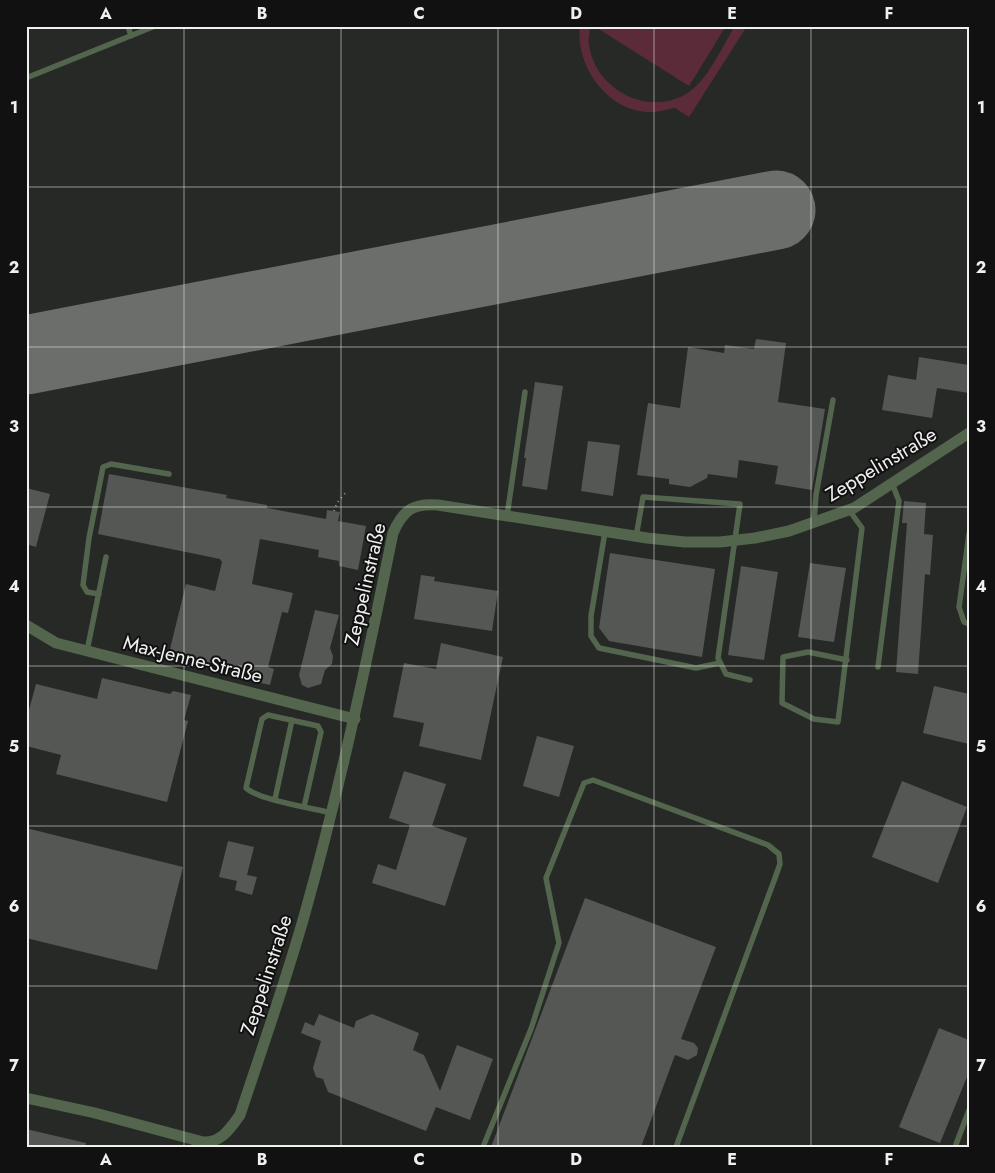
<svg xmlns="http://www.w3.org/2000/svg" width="995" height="1173" viewBox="0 0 995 1173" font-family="Jost,sans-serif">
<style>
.pitch{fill:#5c2b3a}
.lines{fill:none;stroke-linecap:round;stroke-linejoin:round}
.runway{stroke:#6c6e6c;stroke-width:79}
.building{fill:#555754}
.path{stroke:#949593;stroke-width:2;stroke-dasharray:1 4;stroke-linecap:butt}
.service{stroke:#53664d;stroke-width:5.5}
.minor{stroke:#53664d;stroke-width:11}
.grid{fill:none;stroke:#eff0ef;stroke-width:1;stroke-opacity:0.55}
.labels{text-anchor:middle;stroke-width:4;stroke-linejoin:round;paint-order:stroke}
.street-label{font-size:20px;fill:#eff0ef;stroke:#101110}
.neatline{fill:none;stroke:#eff0ef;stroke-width:2}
.grid-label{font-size:16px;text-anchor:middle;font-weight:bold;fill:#eff0ef}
</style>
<rect width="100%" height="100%" fill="#272926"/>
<path class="pitch" d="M580 26H590C590 32 588 39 589 45 595 89 647 117 686 94 708 81 721 48 735 26H747L689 117 675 108C667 109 659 112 652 112 608 113 575 66 580 26Z
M594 26H726L689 86Z"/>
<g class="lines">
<path class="runway" d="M26 355 776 210"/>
</g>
<path class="building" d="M756 339 786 343 778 402 825 409 812 490 775 484 778 466 739 460 737 478 708 474 707 478 690 487 669 484V479L637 475 648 403 680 408 688 347 724 353 725 345 754 349Z
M919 357 969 365V393L937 388 932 418 882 410 888 375 916 380Z
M535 382 563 386 547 490 522 486 526 458H524Z
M588 441 620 445 613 496 581 491Z
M109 474 227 495 226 498 267 505V508L326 519 327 510 340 512 338 521 366 526 358 570 339 566V561L318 557 319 550 260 539 252 584 293 593 288 613 282 612 268 667 274 669 270 685 252 681 254 674 169 653 186 584 215 591 222 562 220 559 98 534Z
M26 488 50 494 36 547 26 544Z
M904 501 926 503 924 534 933 535 930 575 925 574 918 674 896 672 907 523H902Z
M610 553 715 569 702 657 609 641 599 628Z
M810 563 846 568 834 642 798 637Z
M741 566 778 572 764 660 728 655Z
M421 575 435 577 434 581 498 591 492 631 414 619Z
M315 610 339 615 330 648 333 656 332 664 325 670 321 684 308 688 302 685 299 675Z
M441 643 503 657 481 760 419 746 424 723 393 717 404 663 436 669Z
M102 678 170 694 173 691 191 695 184 720 188 721 167 802 56 774 61 755 26 746V721L36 684 97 699Z
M934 686 969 694V744L923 733Z
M537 736 574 746 559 797 523 786Z
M404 771 446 784 432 826 467 838 445 906 372 883 378 864 396 870 410 825 389 818Z
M902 781 967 807 938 883 872 857Z
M26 828 183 867 157 970 26 938Z
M228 841 254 847 247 875 257 877 252 895 235 890 237 881 219 877Z
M585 898 716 947 681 1039 694 1043 698 1048 697 1055 688 1060 675 1055 641 1147H491Z
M319 1014 354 1028 356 1021 372 1014 419 1033 413 1050 424 1055 440 1091 457 1045 493 1059 470 1120 436 1107 426 1131 328 1092 323 1079 316 1077 313 1068 321 1041 301 1033 305 1022 314 1026Z
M939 1028 969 1040V1072L940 1143 899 1127Z
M26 1129 86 1143 85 1147H26Z"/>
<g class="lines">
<path class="path" d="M334 511 337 503 347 491"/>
<path class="service" d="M128 26 131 36
M26 78 155 26
M507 516 525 392
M814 521 816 495 833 400
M605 532 591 616V636L599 648 696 668 720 663
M969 534 959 607 964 622 969 624
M636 537 643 497 740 504 718 658 726 674 750 680
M99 594 87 592 83 585 89 538 103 467 111 464 169 474
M87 651 106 557
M847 660 808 652 783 657 782 703 814 719 838 722 862 528 849 510
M878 667 899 501 892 483
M275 799 292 720
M304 807 321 732 318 726 268 715 262 719 246 788C259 800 312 808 332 813
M483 1147 531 1029 559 943 546 878 584 783 593 780 768 845 779 854 780 864 775 878 676 1147
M955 1147 969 1110"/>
<path class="minor" d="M26 625 56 643 355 719
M26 1098 95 1113 203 1142C221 1143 230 1129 240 1115 262 1048 286 981 305 913 340 788 367 661 393 533 403 510 413 503 438 505L647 538 685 542H720L755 538 789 531 854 508 969 433"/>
</g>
<path class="grid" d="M184 26V1147M341 26V1147M498 26V1147M654 26V1147M811 26V1147M26 187H969M26 347H969M26 507H969M26 666H969M26 826H969M26 986H969"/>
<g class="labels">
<g class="street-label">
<text transform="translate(881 464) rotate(-31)" y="7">Zeppelinstraße</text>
<text transform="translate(365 584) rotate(-77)" y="7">Zeppelinstraße</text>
<text transform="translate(193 659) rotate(14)" y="7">Max-Jenne-Straße</text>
<text transform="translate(266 975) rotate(-72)" y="7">Zeppelinstraße</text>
</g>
</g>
<rect width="995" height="1173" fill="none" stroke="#101110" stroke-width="55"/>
<rect x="28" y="28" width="940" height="1118" class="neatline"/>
<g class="grid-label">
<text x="106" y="19">A</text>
<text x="262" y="19">B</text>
<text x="419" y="19">C</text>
<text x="576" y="19">D</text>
<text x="732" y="19">E</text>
<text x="889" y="19">F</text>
<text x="14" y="113">1</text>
<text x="981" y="113">1</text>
<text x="14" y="273">2</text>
<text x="981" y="273">2</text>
<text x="14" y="432">3</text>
<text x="981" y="432">3</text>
<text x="14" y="592">4</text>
<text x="981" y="592">4</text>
<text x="14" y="752">5</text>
<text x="981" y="752">5</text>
<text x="14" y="912">6</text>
<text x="981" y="912">6</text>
<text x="14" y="1071">7</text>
<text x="981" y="1071">7</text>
<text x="106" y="1165">A</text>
<text x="262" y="1165">B</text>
<text x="419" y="1165">C</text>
<text x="576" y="1165">D</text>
<text x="732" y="1165">E</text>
<text x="889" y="1165">F</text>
</g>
</svg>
